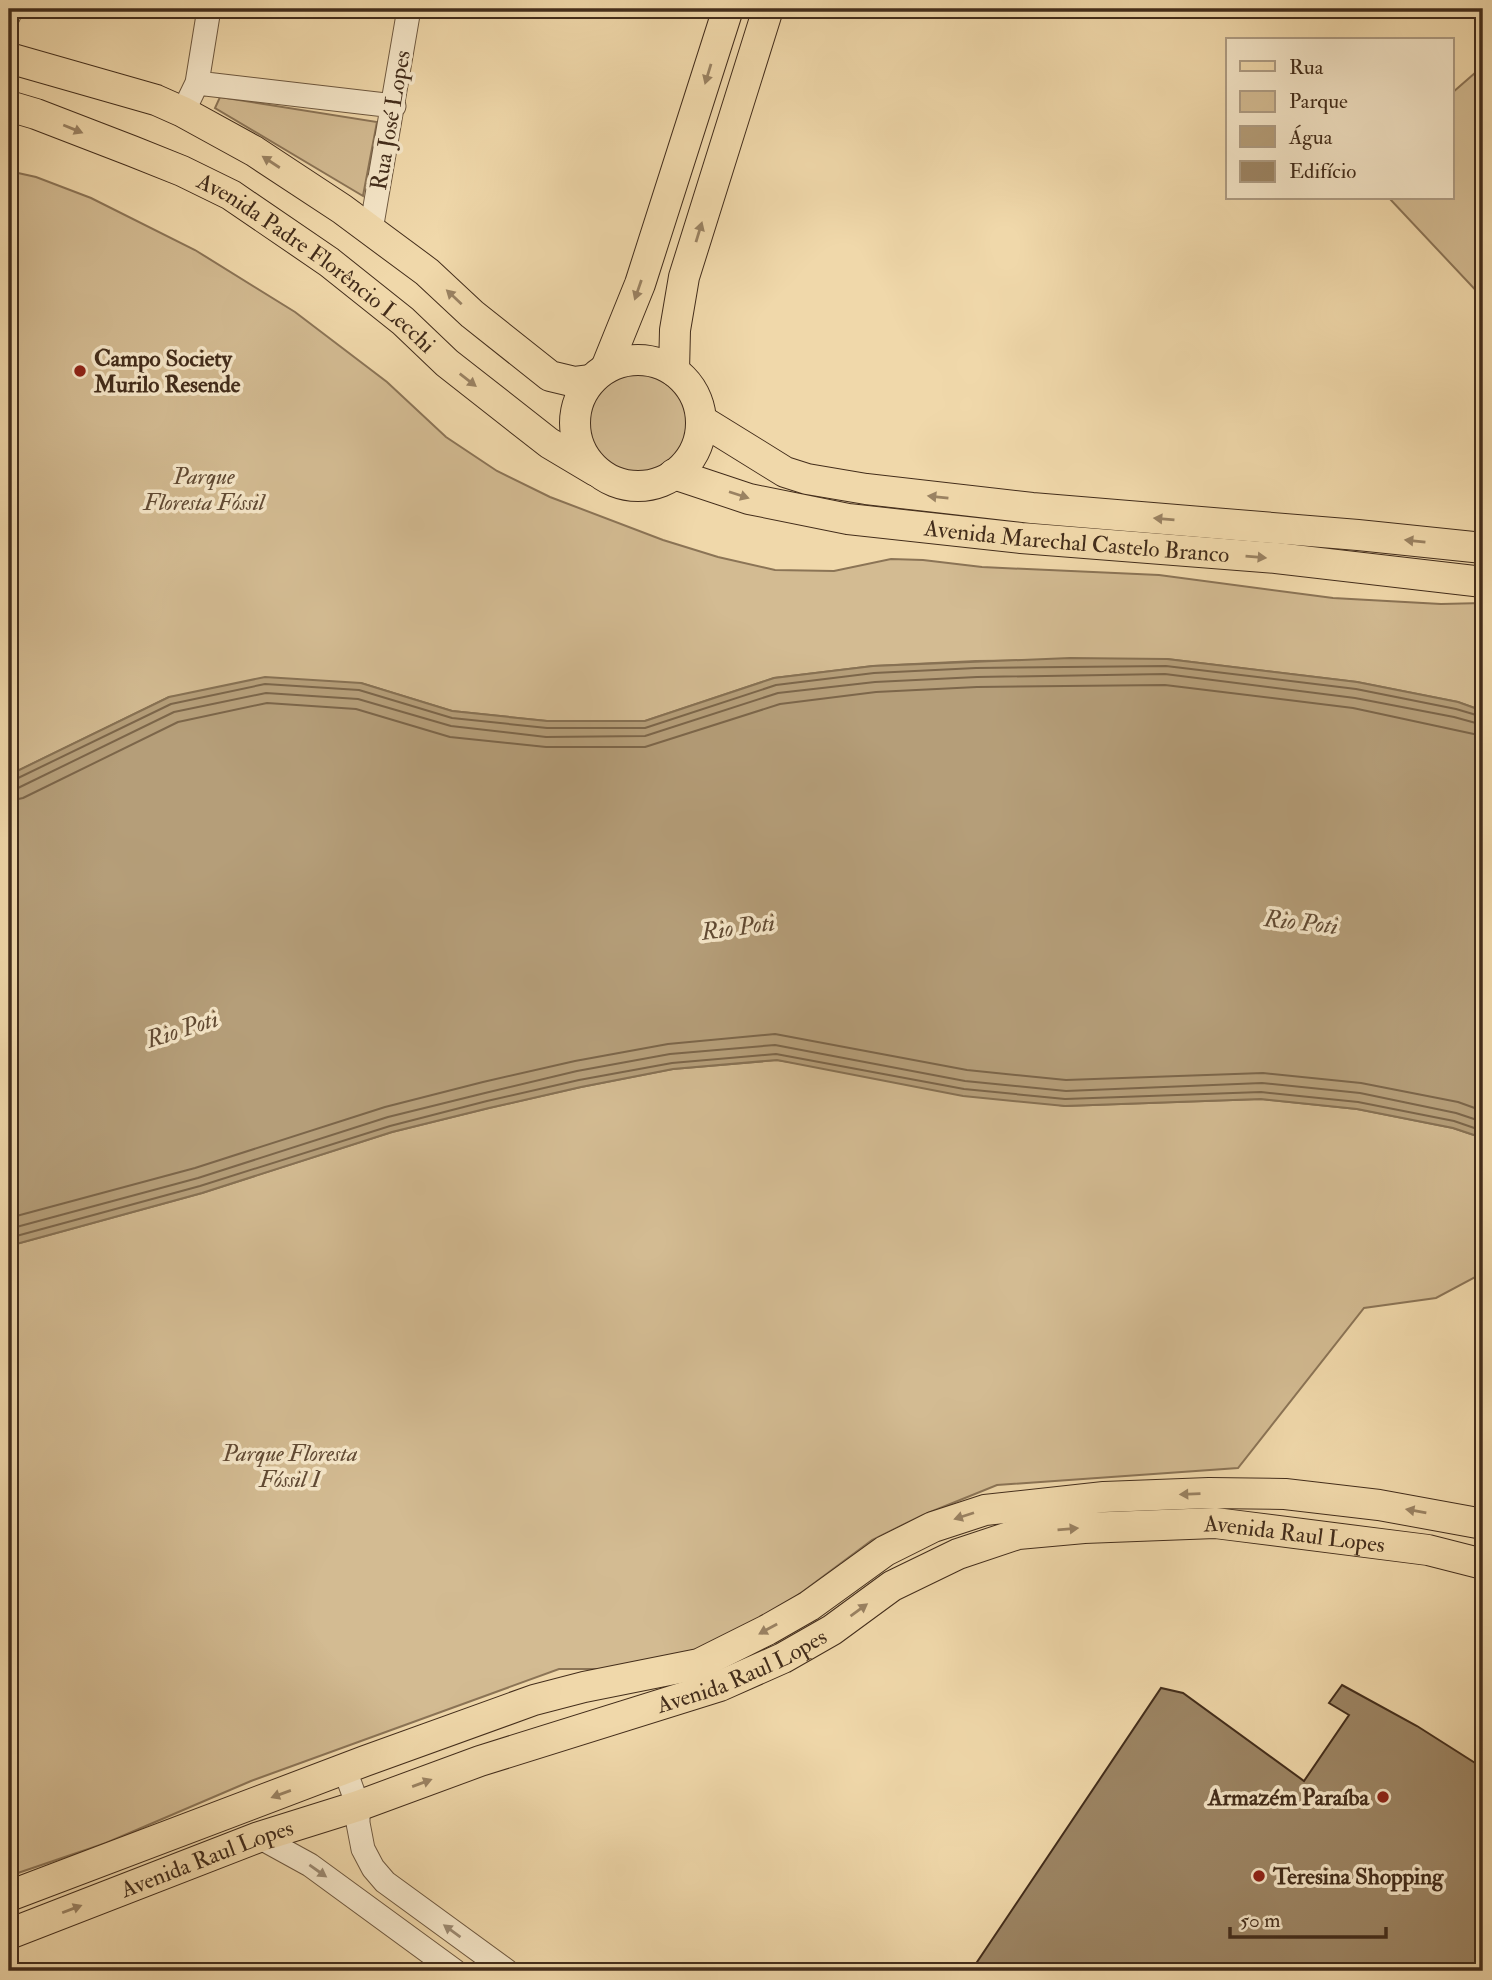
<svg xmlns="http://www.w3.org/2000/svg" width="1492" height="1980" viewBox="0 0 1492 1980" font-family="'IM FELL Double Pica',serif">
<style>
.green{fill:#d3bb92;stroke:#8b7456;stroke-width:2}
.water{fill:#b59e79;stroke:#877153;stroke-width:2}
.shadow{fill:#0003}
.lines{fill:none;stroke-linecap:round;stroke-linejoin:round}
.shore{stroke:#7c664a;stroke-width:2}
.building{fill:#9d8665;stroke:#432d1b;stroke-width:2}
.minor-casing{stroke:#6e583f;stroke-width:25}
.major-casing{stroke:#432d1b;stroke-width:32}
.minor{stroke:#f5e6c8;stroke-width:23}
.major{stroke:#f0d8aa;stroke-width:30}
.oneway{fill:#9a8262}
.oneway2{fill:#9c8a72}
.poi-dot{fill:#8f2418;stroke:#f5e6c8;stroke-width:2.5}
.labels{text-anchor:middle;stroke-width:7;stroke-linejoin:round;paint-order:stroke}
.street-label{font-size:23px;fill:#432d1b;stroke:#f5e6c8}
.poi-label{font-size:23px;font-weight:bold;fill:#432d1b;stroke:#f5e6c8;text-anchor:start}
.park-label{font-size:23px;font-style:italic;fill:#604933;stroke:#f5e6c8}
.water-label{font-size:24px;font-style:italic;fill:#604932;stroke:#f5e6c8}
</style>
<rect width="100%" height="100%" fill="#f0d8aa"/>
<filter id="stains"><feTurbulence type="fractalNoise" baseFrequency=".00286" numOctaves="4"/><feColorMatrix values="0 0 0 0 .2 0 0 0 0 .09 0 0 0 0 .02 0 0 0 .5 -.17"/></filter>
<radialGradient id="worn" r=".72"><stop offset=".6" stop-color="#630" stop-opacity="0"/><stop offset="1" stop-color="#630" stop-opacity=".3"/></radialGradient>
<path class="green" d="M1483 66V298L1389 198H1452V93Z
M220 97 377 122 363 196 215 108Z
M9 171 36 177 91 198 195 250 295 312 387 382 446 437 497 471 550 497 663 540 718 557 775 570 834 571 891 559 923 560 982 567 1159 575 1333 598 1441 604 1483 603V711L1458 702 1357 682 1167 659 976 661 873 666 774 678 645 721H547L452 711 361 683 169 697 9 775Z
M588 423a50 50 0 1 1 100 0a50 50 0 1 1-100 0Z
M777 1060 1065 1106 1261 1099 1357 1109 1453 1128 1483 1138V1273L1436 1298 1364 1308 1238 1468 997 1485 923 1515 872 1540 766 1619 718 1642 670 1658 616 1669H559L251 1781 106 1843 9 1876V1246L202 1193 392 1132 489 1108 581 1087 673 1069Z"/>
<path class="water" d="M1070 658 1167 659 1357 682 1458 702 1483 711V1138L1453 1128 1357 1109 1261 1099 1065 1106 963 1096 777 1060 673 1069 581 1087 489 1108 392 1132 202 1193 9 1246V775L169 697 265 677 361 683 452 711 547 721H645L774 678 873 666Z"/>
<path class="shadow" d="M1162 1690 1304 1784 1350 1717 1332 1703 1480 1768 1483 1771V1971H973Z"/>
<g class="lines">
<path class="shore" d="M9 781 14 780 171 704 265 684 359 690 452 718 547 728H645L776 685 874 673 976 668 1166 666 1356 689 1456 709 1483 717
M9 790 18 788 174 712 266 693 358 699 451 726 546 737 645 736 778 693 875 682 977 677 1165 674 1355 698 1454 717 1483 725
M9 801 23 798 178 722 267 703 356 709 450 737 546 747H645L780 704 876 692 977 687 1165 685 1353 708 1483 736
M9 1218 195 1168 385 1107 483 1082 575 1061 668 1044 775 1034 967 1070 1066 1080 1263 1073 1361 1083 1458 1102 1483 1111
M9 1229 198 1178 388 1117 485 1093 577 1071 670 1054 775 1045 965 1081 1066 1091 1262 1083 1360 1093 1456 1113 1483 1122
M9 1238 200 1186 390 1126 487 1101 579 1080 672 1063 776 1054 964 1089 1065 1099 1261 1092 1358 1102 1454 1121 1483 1131"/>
</g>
<path class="building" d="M1342 1685 1417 1726 1483 1768V1971H971L1161 1688 1183 1693 1304 1781 1349 1715 1329 1703Z"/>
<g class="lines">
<g class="minor-casing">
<path id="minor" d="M9 15 10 9
M197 83 209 9
M183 112 197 83 394 106
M371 230 409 9
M345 1770 358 1806V1823L363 1849 373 1868 385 1882 507 1971
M259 1837 310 1865 455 1971"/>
</g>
<g class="major-casing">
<g id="major">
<path d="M9 58 156 100 183 112 254 151 342 209 427 272 472 314 550 376 575 382 591 380"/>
<path id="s1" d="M9 106 36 114 132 151 182 171 231 195 329 262 403 321 447 363 549 443 596 471"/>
<circle cx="638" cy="423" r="63"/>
<path d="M606 368 640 284 728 9"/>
<path d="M674 371 675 330 684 277 768 9"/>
<path d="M701 420 785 472 807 479 866 489 1032 508 1358 535 1483 548"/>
<path id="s2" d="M674 474 749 499 848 519 1021 538 1276 558 1483 582"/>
<path d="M9 1896 365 1761 534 1700 584 1687 699 1664 767 1630 809 1606 885 1551 933 1527 985 1510 1104 1497 1209 1493 1285 1494 1379 1505 1483 1524"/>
<path id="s3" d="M9 1934 259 1837 358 1806 480 1761 720 1686 783 1658 832 1630 892 1586 958 1554 1018 1534 1084 1528 1215 1523 1428 1550 1483 1564"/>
</g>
</g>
<use href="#minor" class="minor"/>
<use href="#major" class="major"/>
</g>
<defs><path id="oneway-solid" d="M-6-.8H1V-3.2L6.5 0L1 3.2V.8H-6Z" transform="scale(1.75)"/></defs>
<g class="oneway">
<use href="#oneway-solid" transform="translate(708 74) rotate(107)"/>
<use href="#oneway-solid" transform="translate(73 129) rotate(22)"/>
<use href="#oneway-solid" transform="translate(271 162) rotate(-147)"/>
<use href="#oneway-solid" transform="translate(699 232) rotate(-73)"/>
<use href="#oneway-solid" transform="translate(638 290) rotate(109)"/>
<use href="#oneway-solid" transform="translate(454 297) rotate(-137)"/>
<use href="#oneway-solid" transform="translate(468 380) rotate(38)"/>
<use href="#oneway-solid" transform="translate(739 495) rotate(18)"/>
<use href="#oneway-solid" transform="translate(938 497) rotate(-174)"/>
<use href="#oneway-solid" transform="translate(1164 519) rotate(-175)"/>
<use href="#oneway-solid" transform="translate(1415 541) rotate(-174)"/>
<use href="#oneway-solid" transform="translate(1256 557) rotate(5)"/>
<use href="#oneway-solid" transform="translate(1190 1494) rotate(178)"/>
<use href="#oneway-solid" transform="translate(1416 1511) rotate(-170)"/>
<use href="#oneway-solid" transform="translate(964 1516) rotate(162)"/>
<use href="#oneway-solid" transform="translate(1068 1529) rotate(-5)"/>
<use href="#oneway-solid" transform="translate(859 1610) rotate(-36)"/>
<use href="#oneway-solid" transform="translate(768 1629) rotate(151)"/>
<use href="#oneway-solid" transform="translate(422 1783) rotate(-20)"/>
<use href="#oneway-solid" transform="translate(281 1794) rotate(160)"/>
<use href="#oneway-solid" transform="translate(72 1909) rotate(-21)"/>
</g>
<g class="oneway2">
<use href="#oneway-solid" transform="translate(318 1871) rotate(35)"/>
<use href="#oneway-solid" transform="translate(452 1931) rotate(-144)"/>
</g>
<g class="poi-dot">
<circle cx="80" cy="371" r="7"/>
<circle cx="1383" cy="1797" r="7"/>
<circle cx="1259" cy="1876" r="7"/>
</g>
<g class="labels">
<g class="street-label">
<text transform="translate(390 120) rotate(-80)" y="8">Rua José Lopes</text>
<text dy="8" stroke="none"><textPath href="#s1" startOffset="348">Avenida Padre Florêncio Lecchi</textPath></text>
<text dy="8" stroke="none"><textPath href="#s2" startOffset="410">Avenida Marechal Castelo Branco</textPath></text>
<text dy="8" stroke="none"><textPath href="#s3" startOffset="1367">Avenida Raul Lopes</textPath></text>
<text dy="8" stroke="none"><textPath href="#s3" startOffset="779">Avenida Raul Lopes</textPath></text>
<text dy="8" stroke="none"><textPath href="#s3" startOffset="212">Avenida Raul Lopes</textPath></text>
</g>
<g class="poi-label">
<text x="94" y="366">Campo Society<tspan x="94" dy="26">Murilo Resende</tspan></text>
<text x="1369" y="1805" text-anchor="end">Armazém Paraíba</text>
<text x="1273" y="1884">Teresina Shopping</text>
</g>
<g class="park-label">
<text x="204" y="484">Parque<tspan x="204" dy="26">Floresta Fóssil</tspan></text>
<text x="290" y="1461">Parque Floresta<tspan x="290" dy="26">Fóssil I</tspan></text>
</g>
<g class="water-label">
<text transform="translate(1301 922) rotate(6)" y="8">Rio Poti</text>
<text transform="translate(738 927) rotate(-8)" y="8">Rio Poti</text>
<text transform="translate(182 1029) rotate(-18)" y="8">Rio Poti</text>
</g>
</g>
<rect width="1492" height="1980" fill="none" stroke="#f0d8aa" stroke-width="35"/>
<rect x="10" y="10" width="1471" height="1959" fill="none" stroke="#432d1b" stroke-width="3.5"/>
<rect x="18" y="18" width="1457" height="1945" fill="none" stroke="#432d1b" stroke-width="2"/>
<rect x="1226" y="38" width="228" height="161" fill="#f5e6c8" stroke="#ae9c83" stroke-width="2"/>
<rect x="1240" y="61" width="35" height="10" fill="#f0d8aa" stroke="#ae9c83" stroke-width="2"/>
<text x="1289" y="74" font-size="21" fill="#432d1b">Rua</text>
<rect x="1240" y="91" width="35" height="21" fill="#d3bb92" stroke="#ae9c83" stroke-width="2"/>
<text x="1289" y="108" font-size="21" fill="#432d1b">Parque</text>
<rect x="1240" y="126" width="35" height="21" fill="#b59e79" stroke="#ae9c83" stroke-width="2"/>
<text x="1289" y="144" font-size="21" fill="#432d1b">Água</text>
<rect x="1240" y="161" width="35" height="21" fill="#9d8665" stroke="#ae9c83" stroke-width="2"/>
<text x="1289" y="178" font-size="21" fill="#432d1b">Edifício</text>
<path d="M1230 1927v10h156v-10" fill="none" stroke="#432d1b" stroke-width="3.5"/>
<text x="1240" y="1927" font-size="21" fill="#432d1b" stroke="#f5e6c8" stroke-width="5" paint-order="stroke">50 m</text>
<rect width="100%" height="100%" filter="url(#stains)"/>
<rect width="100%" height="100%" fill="url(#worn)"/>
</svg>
